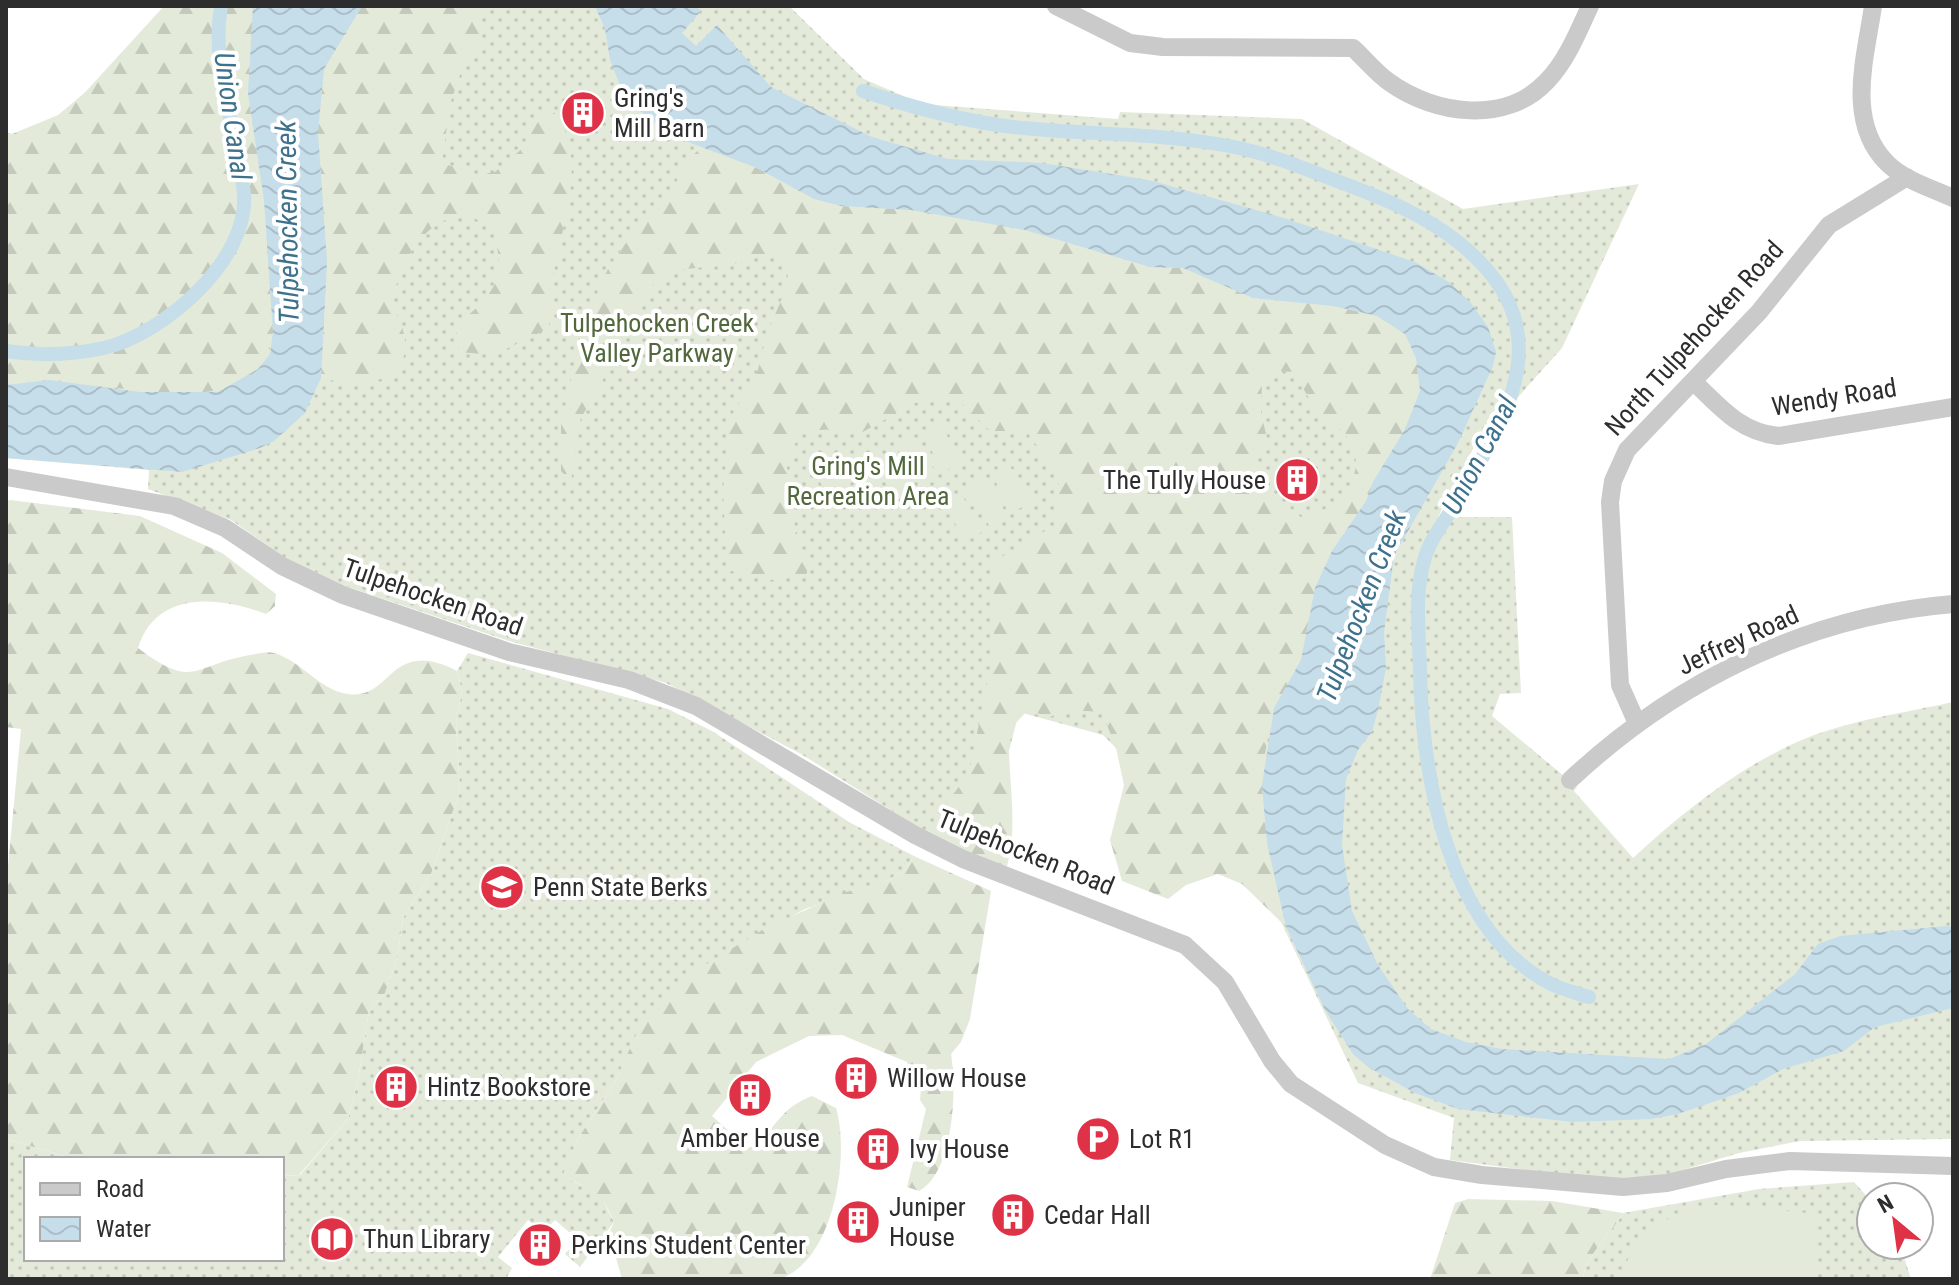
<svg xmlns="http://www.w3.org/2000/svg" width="1959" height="1285" viewBox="0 0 1959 1285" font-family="'Roboto Condensed',sans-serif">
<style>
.grass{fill:url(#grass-dots)}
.forest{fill:url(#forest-firs);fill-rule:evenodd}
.garden{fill:#e3eada}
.water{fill:url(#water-waves)}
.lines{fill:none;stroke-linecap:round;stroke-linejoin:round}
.canal{stroke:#c6ddea;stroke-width:14}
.minor{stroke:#cacaca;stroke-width:18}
.labels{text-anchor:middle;stroke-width:8;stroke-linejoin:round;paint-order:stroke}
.poi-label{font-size:26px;fill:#2d2d2d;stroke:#fff;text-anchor:start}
.park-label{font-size:26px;fill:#51673c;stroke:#fff}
.street-label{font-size:26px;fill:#2d2d2d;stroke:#fff}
.water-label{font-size:28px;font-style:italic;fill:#3d718c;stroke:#fff}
</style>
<defs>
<pattern id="grass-dots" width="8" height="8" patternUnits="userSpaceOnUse" patternTransform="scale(2)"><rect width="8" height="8" fill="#e3eada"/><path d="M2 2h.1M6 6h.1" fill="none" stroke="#c3c9bb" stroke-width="1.8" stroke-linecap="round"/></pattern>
<pattern id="forest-firs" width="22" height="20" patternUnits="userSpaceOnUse" patternTransform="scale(2)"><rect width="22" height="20" fill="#e3eada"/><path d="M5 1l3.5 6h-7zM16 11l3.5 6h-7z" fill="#c3c9bb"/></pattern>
<pattern id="water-waves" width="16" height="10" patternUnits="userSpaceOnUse" patternTransform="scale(2)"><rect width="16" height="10" fill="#c6ddea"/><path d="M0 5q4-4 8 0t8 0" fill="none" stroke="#aabec9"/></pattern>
</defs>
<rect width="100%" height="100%" fill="#fff"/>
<path class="grass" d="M169 6H789L864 79 922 104 1118 119 1120 112 1302 119 1463 209 1639 184 1562 348 1475 445 1438 517H1512L1521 693 1500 694 1492 716 1577 787 1574 791 1633 858C1683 812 1740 766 1804 739 1851 720 1904 713 1953 702V1139L1800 1141 1739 1153 1653 1179 1588 1178 1450 1160 1454 1118 1358 1083 1272 903 1103 735 1019 712 981 860 929 834 801 754 666 683 509 641 348 587 284 557 231 520 148 489 149 470 6 458V149L15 151 161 29Z
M468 653 668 709 712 731 849 822 914 856 905 870 888 880 805 909 695 971 643 1021 615 1082 577 1140 563 1177 599 1193 614 1222 580 1267 565 1254 577 1239 555 1220 543 1232 528 1220 498 1257 512 1268 506 1279H6V1139L68 1157 120 1155 130 1159H26V1259H282V1176L300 1175 348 1119 358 1080 369 1011 385 993 397 958 403 918 431 874 460 791 456 723 462 691 457 671Z
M1854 1182 1871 1201V1245H1900L1911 1279H1583C1586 1254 1611 1235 1623 1213L1759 1189Z"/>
<path class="forest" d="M164 6H253L248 93 264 200 273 332C259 431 114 381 49 380 35 380 20 383 6 385V133L12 134 68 111Z
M362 6H482V39L461 72 450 104 442 163 477 175 495 172 524 147 530 124 547 104C594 152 561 222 553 278 551 294 550 311 549 328L494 355 459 352 455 327C496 291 508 281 492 226 484 223 472 216 463 216 425 217 397 266 394 299 393 311 402 322 404 334 414 388 355 387 321 378L327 262 318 132 324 68Z
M700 147 757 168 814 199 841 206 911 210 1025 230 1150 267 1183 268 1253 298 1333 306 1378 316 1405 334 1416 358 1420 391 1405 429 1373 482 1367 501 1332 551 1315 589 1301 660 1274 709 1265 753 1262 785 1267 843 1286 927 1242 884 1218 874 1186 885 1168 899 1122 881 1110 840 1124 785 1116 748 1102 712 1071 710 1049 717 1028 710 1009 730C1007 775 1019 823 1007 866L981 860 929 834 943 808 969 773 994 649V561L1057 524 1059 476 1026 431H990L956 398 919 401 859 434 833 429 806 431C801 437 793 445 790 452 780 482 797 539 809 566L806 575 772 580 727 570 723 490 731 416 757 374 767 333 787 287 788 270 771 251 731 265 685 269 654 284 628 314 617 355 581 418 571 481 561 471V426L583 325 608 269 641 221 675 187 679 174ZM1280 371 1293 372 1323 421 1345 432C1348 441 1356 454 1356 462 1356 492 1326 513 1302 518L1259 482 1253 464 1267 439 1261 412 1262 380Z
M10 500 140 516 222 553 276 594 275 606 266 614C219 596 156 590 138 648 195 691 192 665 250 655 258 654 267 651 274 653 302 661 319 690 348 694 392 701 389 636 457 671L462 691 456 723 460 791 431 874 403 918 397 958 385 993 369 1011 358 1080 348 1119 299 1175 282 1176V1159L68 1157 6 1139V888L21 729 6 727V501Z
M914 856 991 891 970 1019 961 1042 951 1054C957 1088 954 1173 919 1191L907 1187 926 1109 920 1100 921 1087 907 1062 842 1035 809 1036 756 1062 712 1116 748 1148C773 1139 774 1110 812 1096L836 1108C850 1154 835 1258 782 1278 772 1282 755 1279 745 1279 704 1279 663 1279 622 1279L609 1233 614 1222C603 1193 590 1188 562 1177L577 1140 615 1082 642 1021 666 994 695 971 764 929 843 893 888 880 905 870Z
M1468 1199 1552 1201 1623 1213C1611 1235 1586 1254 1583 1279H1430L1455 1203Z"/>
<path class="garden" d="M939 422 962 461 944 472 921 433Z
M915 437 938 476 920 487 897 448Z
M890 452 914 490 896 501 873 462Z
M1008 463 1032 501 1014 512 990 473Z
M831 464 850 496 834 505 815 474Z
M984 477 1008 516 990 527 966 488Z
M960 492 984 531 966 541 942 503Z
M1718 1205 1819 1214 1814 1279H1621C1633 1231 1671 1210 1718 1205Z"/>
<path class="water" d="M253 6H362L324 69 318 132 327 262 321 378 305 413 274 441 260 448 182 472 6 458V385L49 380 140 392H218L258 369 270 354 273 332 264 200 248 93Z
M595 6H696L701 11 682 33 696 46 717 25 771 87 872 137 948 159 1042 163 1149 180 1284 218 1415 262 1449 282 1471 303 1488 327 1496 352 1493 366 1458 443 1394 556 1384 632 1386 668 1378 710 1372 732 1358 750 1346 779 1342 845 1352 911 1378 965 1408 1009 1431 1029 1466 1042 1502 1049 1669 1059 1706 1044 1795 974 1818 944 1840 936 1946 926 1953 927V1008L1875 1027 1844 1051 1783 1069 1739 1093 1678 1114 1651 1119 1573 1122 1458 1109 1415 1093 1368 1067 1353 1054 1325 1010 1286 927 1267 843 1262 785 1274 708 1301 660 1315 588 1332 551 1366 501 1373 482 1405 429 1420 391 1416 358 1405 334 1377 316 1333 306 1253 298 1183 268 1150 267 1025 230 911 210 841 206 814 199 757 168 675 137 637 109 625 98 610 60 605 29Z"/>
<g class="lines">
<path class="canal" d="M863 91C914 108 969 123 1023 128 1094 135 1168 133 1239 148 1276 156 1310 171 1345 184 1385 199 1424 215 1458 242 1561 324 1514 407 1458 499 1448 517 1431 537 1425 557 1414 593 1419 631 1420 669 1422 774 1447 933 1553 985 1564 990 1577 993 1589 997
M6 351C38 356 71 355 104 348 163 334 249 261 244 194 238 132 210 70 221 6"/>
<path class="minor" d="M1056 6 1130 43 1163 47 1353 48C1365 59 1376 73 1389 82 1435 115 1506 125 1547 81 1567 60 1578 32 1590 6
M1873 6C1866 56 1845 121 1887 163 1904 180 1931 188 1953 198
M1694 382C1720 407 1740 432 1778 436L1953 407
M6 477 174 506 225 528 282 566 343 595 509 652 629 680 696 706 915 835 963 859 1185 945 1225 982 1272 1061 1291 1084 1385 1145 1434 1167 1482 1175 1623 1187 1667 1183 1726 1169 1790 1161 1953 1166
M1636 721 1620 685 1610 502 1613 481 1627 450 1759 312 1829 225 1907 177
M1570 780C1676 681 1807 616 1953 604"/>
</g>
<defs>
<g id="building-disc" transform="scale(2.3)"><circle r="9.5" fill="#e03246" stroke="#fff"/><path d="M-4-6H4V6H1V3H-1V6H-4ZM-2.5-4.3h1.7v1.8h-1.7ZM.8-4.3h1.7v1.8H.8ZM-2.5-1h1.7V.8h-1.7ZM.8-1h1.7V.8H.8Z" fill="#fff"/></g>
<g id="university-disc" transform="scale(2.3)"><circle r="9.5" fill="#e03246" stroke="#fff"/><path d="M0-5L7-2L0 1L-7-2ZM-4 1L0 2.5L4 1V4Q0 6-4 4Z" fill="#fff"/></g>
<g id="parking-disc" transform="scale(2.3)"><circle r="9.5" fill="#e03246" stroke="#fff"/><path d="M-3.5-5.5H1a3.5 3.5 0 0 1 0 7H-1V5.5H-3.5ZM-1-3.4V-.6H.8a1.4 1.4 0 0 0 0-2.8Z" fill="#fff"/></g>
<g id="library-disc" transform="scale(2.3)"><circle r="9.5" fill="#e03246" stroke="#fff"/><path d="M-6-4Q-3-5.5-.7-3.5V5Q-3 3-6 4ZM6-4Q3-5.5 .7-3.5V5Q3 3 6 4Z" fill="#fff"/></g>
</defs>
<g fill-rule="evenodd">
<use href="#building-disc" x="583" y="113"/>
<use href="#building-disc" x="1297" y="480"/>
<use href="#university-disc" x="502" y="887"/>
<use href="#building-disc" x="856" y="1078"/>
<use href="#building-disc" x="396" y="1087"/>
<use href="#building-disc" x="750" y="1095"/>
<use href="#parking-disc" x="1098" y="1139"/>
<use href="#building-disc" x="878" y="1149"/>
<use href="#building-disc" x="1013" y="1215"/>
<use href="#building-disc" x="858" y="1222"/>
<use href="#library-disc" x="332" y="1239"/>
<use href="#building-disc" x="540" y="1245"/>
</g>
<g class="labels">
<g class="poi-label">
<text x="614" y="107">Gring's<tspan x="614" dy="30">Mill Barn</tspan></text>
<text x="1266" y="489" text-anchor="end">The Tully House</text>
<text x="533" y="896">Penn State Berks</text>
<text x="887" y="1087">Willow House</text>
<text x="427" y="1096">Hintz Bookstore</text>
<text x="750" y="1147" text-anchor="middle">Amber House</text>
<text x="1129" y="1148">Lot R1</text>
<text x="909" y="1158">Ivy House</text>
<text x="889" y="1216">Juniper<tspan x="889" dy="30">House</tspan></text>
<text x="1044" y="1224">Cedar Hall</text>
<text x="363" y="1248">Thun Library</text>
<text x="571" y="1254">Perkins Student Center</text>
</g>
<g class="park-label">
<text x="657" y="332">Tulpehocken Creek<tspan x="657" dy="30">Valley Parkway</tspan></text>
<text x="868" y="475">Gring's Mill<tspan x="868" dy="30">Recreation Area</tspan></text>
</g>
<g class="street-label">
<text transform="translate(1694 338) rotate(-48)" y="9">North Tulpehocken Road</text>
<text transform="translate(1834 397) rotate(-9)" y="9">Wendy Road</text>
<text transform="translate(433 597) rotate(19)" y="9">Tulpehocken Road</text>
<text transform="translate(1738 640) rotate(-25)" y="9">Jeffrey Road</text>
<text transform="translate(1026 852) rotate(22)" y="9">Tulpehocken Road</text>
</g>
<g class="water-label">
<text transform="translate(233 116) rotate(82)" y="10">Union Canal</text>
<text transform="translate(287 222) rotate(-91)" y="10">Tulpehocken Creek</text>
<text transform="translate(1479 455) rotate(-62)" y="10">Union Canal</text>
<text transform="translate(1361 606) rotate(-69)" y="10">Tulpehocken Creek</text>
</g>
</g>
<rect width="1959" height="1285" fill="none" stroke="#2d2d2d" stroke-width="16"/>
<rect x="24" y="1157" width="260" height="104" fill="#ffffff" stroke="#ababab" stroke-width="2"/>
<rect x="40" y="1183" width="40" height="12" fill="#cacaca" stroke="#ababab" stroke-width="2"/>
<text x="96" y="1197" font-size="24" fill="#2d2d2d">Road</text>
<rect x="40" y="1217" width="40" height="24" fill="url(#water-waves)" stroke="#ababab" stroke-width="2"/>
<text x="96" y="1237" font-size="24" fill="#2d2d2d">Water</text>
<g transform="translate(1895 1221) rotate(331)"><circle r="38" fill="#ffffff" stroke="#ababab" stroke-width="2"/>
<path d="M0-6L14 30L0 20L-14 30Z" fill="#e03246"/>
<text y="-12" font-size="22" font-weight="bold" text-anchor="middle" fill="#2d2d2d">N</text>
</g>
</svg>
